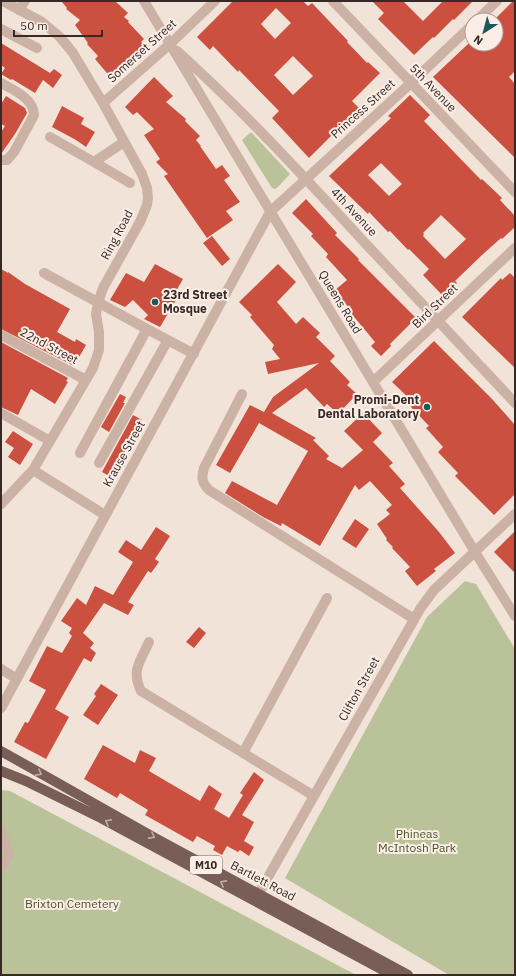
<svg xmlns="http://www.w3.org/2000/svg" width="516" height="976" viewBox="0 0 516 976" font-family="'IBM Plex Sans',sans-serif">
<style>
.green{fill:#b9c299}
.building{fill:#cb503f;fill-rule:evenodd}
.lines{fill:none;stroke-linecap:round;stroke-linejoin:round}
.minor{stroke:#cbb2a5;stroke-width:10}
.major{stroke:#795e57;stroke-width:10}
.oneway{stroke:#c0ada6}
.poi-dot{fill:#1a5956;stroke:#faeee6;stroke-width:1.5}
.labels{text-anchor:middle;stroke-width:4;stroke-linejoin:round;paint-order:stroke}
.shield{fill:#faeee6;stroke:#716460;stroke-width:1}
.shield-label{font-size:11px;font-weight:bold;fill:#362926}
.street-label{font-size:12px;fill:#362926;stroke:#faeee6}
.poi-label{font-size:12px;font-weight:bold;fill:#362926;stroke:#faeee6;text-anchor:start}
.park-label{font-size:12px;fill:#4a5529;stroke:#faeee6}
</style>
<rect width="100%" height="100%" fill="#f2e3d9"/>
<path class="green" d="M251 132 290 174 276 189 272 188 242 140Z
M465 581 476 584 515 649V975H449L285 878 427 617Z
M1 790 10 791 356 975H1Z"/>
<path class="building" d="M61 1H115L128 13 124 17 129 21 128 22 144 39 141 42 145 46 112 79 95 59 98 56 87 44 88 43 75 25 80 20 66 9 67 8Z
M233 1H303L308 6 312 3 348 41 347 42 367 63 368 62 380 73 352 101 360 109 352 117 351 116 309 158 272 118 279 111 239 70 238 72 213 46 210 50 197 37ZM276 8 291 23 275 39 261 24ZM293 56 313 76 293 95 274 75Z
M372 1H403L423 21 443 1H473L454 20 453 19 434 38 433 37 414 55 378 19 384 13Z
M513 1H515V71L509 77 515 84V158L433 77 468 44H496V18Z
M1 43 50 73 54 69 62 75 53 88 43 80 35 93 12 79 11 80 1 74 5 68 1 65Z
M154 77 173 96 166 102 186 119 185 121 200 136 196 140 201 146H200L216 169 222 165 230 176 224 180 240 202 226 211 233 220 207 238 164 176 168 174 156 162 160 159 144 135 154 129 137 112 133 115 125 107Z
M410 95 430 115 424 121 481 180 482 179 502 198 500 200 515 216V227L502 239 501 238 482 255 455 281 457 283 443 296 423 275 429 269 409 249 408 250 390 231 388 232 369 212 368 214 329 176 391 118 388 116ZM381 163 402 184 389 196 368 175ZM441 215 466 239 445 259 423 236 424 234 423 233Z
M6 96 25 108 27 113 15 134 1 154V132L5 126 1 124V104Z
M62 106 84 118 81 124 95 132 86 147 76 140 52 127Z
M306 199 337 233 335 235 359 259 358 260 416 318 390 344 391 346 381 356 371 346 375 342 350 312 352 311 334 291 347 280 326 257 328 254 311 236 313 234 292 213Z
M212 236 230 259 222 266 203 243Z
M155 264 183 279 172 298 176 300 160 327 144 319 148 315 133 300 125 307 110 300 126 273 144 282Z
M278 264 296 282 277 302 296 324 303 317 320 333 316 337 335 356 330 361 350 382 347 385 357 394 338 414 327 404 324 407 306 388 272 413 316 438 313 440 329 456 326 459 342 468 363 450 344 431 363 413 382 433 373 442 393 463 389 466 405 484 400 488 439 532 455 553 434 569 436 571 417 586 405 571 410 567 392 548 393 547 386 540 387 539 377 524 390 514 386 510 392 505 370 481 359 490 355 485 320 546 282 523 281 526 263 517 225 493 232 481 277 505 308 451 259 423 230 473 216 465 250 405 264 412 273 397 319 363 268 374 265 362 280 359 272 349 274 345 250 317 252 315 239 302Z
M1 269 8 273V272L25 284 70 309 57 332 75 342 76 339 86 345 74 366 1 329Z
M510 273 515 278V368L462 317 501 278 502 280Z
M434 341 492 399 515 425V494L494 515 455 476 458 473 438 452 443 447 426 428 429 426 411 407 414 403 392 382Z
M1 342 68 378 66 381 68 382 55 404 31 389 18 415 1 407Z
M120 394 126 397 123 403H125L109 432 101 427Z
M133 415 142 420 111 477 102 472Z
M13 431 33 444 20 465 8 457 14 448 5 442Z
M355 519 369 529 356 548 342 539Z
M156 527 170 536 155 559 159 562 151 573 148 571 128 602 134 605 128 615 104 603 83 633 94 643 90 648 96 653 91 662 84 658 55 709 69 717 46 759 14 742 25 722 28 723 46 690 29 681 47 646 62 653 72 636 69 633 72 628 61 621 77 598 86 605 95 586 113 595 133 562 118 552 126 540 141 550Z
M515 531V573L494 552Z
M199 627 206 633 194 648 186 642Z
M101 684 118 695 98 725 83 715 96 696 94 694Z
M103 745 135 763 140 750 156 758 149 771 200 801 209 785 222 794 214 809 229 818 243 795 240 793 254 772 264 780 242 815 254 822 244 841 254 847 249 856 240 850 238 852 227 846 222 855 213 850 215 846 197 836 193 842 145 815 148 810 120 793 117 798 84 779Z"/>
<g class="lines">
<path class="minor" d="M144 1 475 552 515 616
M333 1 515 192
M19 10 25 1
M477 20 497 1
M1 29 37 48
M177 51C244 111 305 178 366 244 415 297 465 350 515 403
M1 83C14 90 34 99 34 115L14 152 7 160H1
M103 103 170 44 215 1
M50 137 94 162
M124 142 94 162 130 183
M44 273 147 329
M1 335 86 380
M373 382 515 248
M242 394 204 468C201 478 202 483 209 490L414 619
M1 413 50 441
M80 453 147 329 194 354
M99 463 168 340
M33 470 105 515
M1 504 33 470 93 368 99 350V332L96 314 98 303 103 288 140 222 147 205 148 198 147 188 142 174 103 103 73 53 60 37 42 22 3 1
M149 642C140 662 131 670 141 691L314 796
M1 669 17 679
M1 708 270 212 411 83 472 25
M243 753 327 598
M1 829 9 855 1 868
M255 900 420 609 434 590 515 514"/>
<path class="major" d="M1 751 157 839 408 975
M1 771 26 781 101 818 392 975"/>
</g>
<defs><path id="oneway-chevron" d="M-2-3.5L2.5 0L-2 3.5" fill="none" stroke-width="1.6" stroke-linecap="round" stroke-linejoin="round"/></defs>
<g class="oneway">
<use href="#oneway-chevron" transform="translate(39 773) rotate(29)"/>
<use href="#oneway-chevron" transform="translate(108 822) rotate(-152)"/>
<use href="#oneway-chevron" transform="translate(152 836) rotate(29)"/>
<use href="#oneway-chevron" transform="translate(223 883) rotate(-152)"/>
</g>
<g class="poi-dot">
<circle cx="155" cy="302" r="4"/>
<circle cx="427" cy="407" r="4"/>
</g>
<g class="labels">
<rect class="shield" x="190" y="856" width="32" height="18" rx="3"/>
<g class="shield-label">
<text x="206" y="869">M10</text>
</g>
<g class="street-label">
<text transform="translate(142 51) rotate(-42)" y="4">Somerset Street</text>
<text transform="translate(433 88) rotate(46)" y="4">5th Avenue</text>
<text transform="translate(363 109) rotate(-42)" y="4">Princess Street</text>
<text transform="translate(354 212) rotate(47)" y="4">4th Avenue</text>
<text transform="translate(117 235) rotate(-62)" y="4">Ring Road</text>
<text transform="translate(340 302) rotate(59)" y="4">Queens Road</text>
<text transform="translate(435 306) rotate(-44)" y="4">Bird Street</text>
<text transform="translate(49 346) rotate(28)" y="4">22nd Street</text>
<text transform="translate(124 454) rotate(-61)" y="4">Krause Street</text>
<text transform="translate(359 689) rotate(-61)" y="4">Clifton Street</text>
<text transform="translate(263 881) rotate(28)" y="4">Bartlett Road</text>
</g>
<g class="poi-label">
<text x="163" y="299">23rd Street<tspan x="163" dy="14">Mosque</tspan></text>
<text x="419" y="404" text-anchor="end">Promi-Dent<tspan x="419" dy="14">Dental Laboratory</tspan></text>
</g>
<g class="park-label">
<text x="417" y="838">Phineas<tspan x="417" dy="14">McIntosh Park</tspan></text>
<text x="72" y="908">Brixton Cemetery</text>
</g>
</g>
<rect width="516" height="976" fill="none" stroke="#362926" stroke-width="4"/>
<g transform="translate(484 32) rotate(216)"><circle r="19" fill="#faeee6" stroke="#ac9f99"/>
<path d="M0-3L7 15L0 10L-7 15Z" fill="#1a5956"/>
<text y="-6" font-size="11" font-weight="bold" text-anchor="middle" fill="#362926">N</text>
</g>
<path d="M14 30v6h88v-6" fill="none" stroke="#362926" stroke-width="2"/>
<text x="20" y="30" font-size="12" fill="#362926" stroke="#faeee6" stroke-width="3" paint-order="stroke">50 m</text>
</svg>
